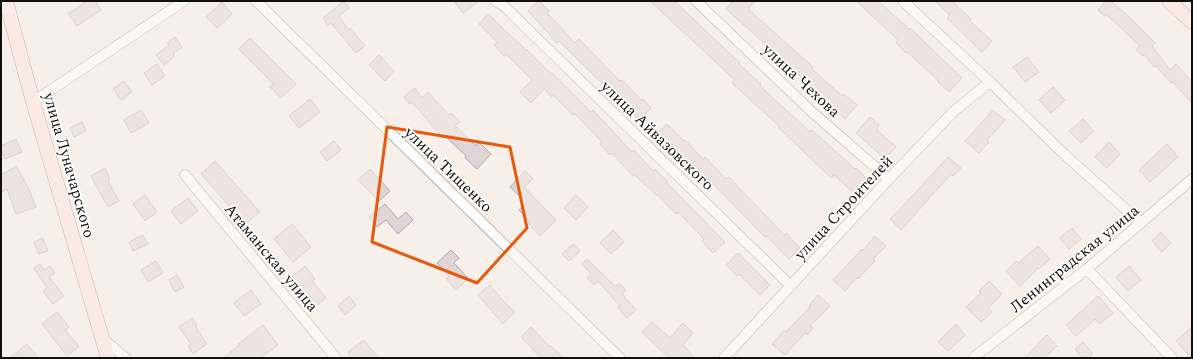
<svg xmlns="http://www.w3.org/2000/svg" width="1193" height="359" viewBox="0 0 1193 359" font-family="Spectral,serif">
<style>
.building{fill:#dfd5d9;stroke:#b2a9ac}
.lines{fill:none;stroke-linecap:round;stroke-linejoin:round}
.street-casing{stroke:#756f69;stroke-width:11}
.secondary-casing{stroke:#756f69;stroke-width:15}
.street{stroke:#fff;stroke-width:10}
.secondary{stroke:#fde1e1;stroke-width:14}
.marked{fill:none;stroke:#e8590c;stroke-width:3;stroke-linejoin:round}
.labels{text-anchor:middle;stroke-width:3.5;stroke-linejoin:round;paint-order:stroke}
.street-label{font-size:16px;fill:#12100e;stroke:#fff}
</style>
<rect width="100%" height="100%" fill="#f7f0ea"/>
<path class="building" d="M87 1H95L101 10 77 26 68 14Z
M344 1 349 8 339 16 348 29 350 28 365 46 356 53 331 23 328 25 323 18Z
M454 1H479L463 13Z
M538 1H539L549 11 547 13 575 43 579 39 620 81 622 80 641 100 643 99 651 108 639 120 623 103 621 105 609 92 610 91 559 41 557 43 528 11Z
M650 1H674L740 63 739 64 761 84 760 86 810 132 812 130 855 169 856 168 867 179 854 193 834 175 831 178 778 127 779 126 732 83 735 80Z
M733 1H755L748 9 813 67 812 69 842 96 844 94 857 105 845 119 781 58 726 9Z
M856 1H878L909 29 910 28 962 78 949 92 937 81 938 80 907 52 906 53 896 43 898 40Z
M935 1H952L971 19 970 21 992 41 982 52 947 18 950 15Z
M1106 1H1110L1126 14 1155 43 1152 46 1170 70 1176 64 1192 82V103L1173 82 1171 83 1156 66 1154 67 1144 54 1143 56 1136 50 1140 46 1106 14 1105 16 1098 10Z
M222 2 232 14 217 28 206 17Z
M488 14 507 33V32L526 50V49L551 74 552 73 591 112 593 110 632 152 634 150 653 171 655 169 668 182 667 183 725 242 713 253 702 241 704 239 678 212 676 214 657 194 656 195 634 174 633 176 612 153 610 155 600 144 602 142 574 113 573 115 553 95 552 97 544 89 531 103 520 92 532 80 506 54 504 56 494 45 497 42 479 24Z
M175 37 182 47 173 54 175 56 164 65 156 55 169 45 167 43Z
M250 38 296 84 281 98 270 87 274 84 239 49Z
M379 55 394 71 385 81 369 65Z
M1027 57 1039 72 1025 82 1013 67Z
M157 64 165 76 152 85 144 73Z
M124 81 132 92 121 100 113 89Z
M1053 87 1065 100 1051 113 1039 100Z
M415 88 422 98 428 92 449 115 451 113 460 122 455 126 476 146 479 142 491 154 477 169 465 158 466 156 445 136 443 138 412 102 410 104 404 97Z
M310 99 320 112 299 128 289 116Z
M141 110 149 123 131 133 124 120Z
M993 110 1005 120 987 140 989 142 979 153 965 141Z
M870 117 879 125 876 129 896 147 885 159 856 133Z
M1083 119 1094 131 1081 143 1069 131Z
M82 122 86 131 74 137 70 128Z
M667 124 684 141 685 140 703 159 705 157 726 179 729 177 784 235 786 233 800 248 789 259 767 236 765 237 708 179 705 183 665 142 664 143 656 135Z
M16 139 22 152 5 159 1 149V146Z
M334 141 341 150 327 161 320 152Z
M1109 142 1120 154 1107 168 1095 157Z
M1167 144 1178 157 1150 182 1139 170Z
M948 157 961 168 953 176 951 174 901 230 890 219 918 190Z
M215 161 260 212 245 224 201 174Z
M16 166 28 187 36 207 16 214 7 189 1 193V175Z
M105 168 110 179 108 181 119 201 108 207 91 176Z
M370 169 390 191 379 201 358 180Z
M525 171 533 179 524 187 556 220 540 236 528 223 530 221 519 210 527 203 510 187Z
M145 195 157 212 145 221 133 204Z
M576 195 588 207 576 220 564 208Z
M188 198 198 211 181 224 171 211Z
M385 204 398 219 406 212 413 220 398 234 386 220 377 227 369 217Z
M292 224 311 247 293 262 274 239Z
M1072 228 1081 239 1069 249 1060 238Z
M613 230 624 242 611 254 600 243Z
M1161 232 1171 243 1162 252 1152 241Z
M143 235 148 244 133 251 129 242Z
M875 236 886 246 873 259 875 261 858 279 857 278 845 291 833 280 862 249 863 250Z
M43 238 48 251 39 254 34 242Z
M573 244 580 251 569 261 562 254Z
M1038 246 1050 259 1039 269 1038 268 1020 286 1006 271 1016 261 1018 263Z
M451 250 459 258 454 263 468 278 456 290 446 279 449 276 437 263Z
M738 253 770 285 760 295 739 274 737 276 726 265Z
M587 259 616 287 619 283 626 290 622 294 636 310 627 318 618 308 620 306 598 281 594 285 587 278 591 274 582 264Z
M156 261 163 273 148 282 141 270Z
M40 264 44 270 50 266 55 273 49 277 64 296 53 304 43 291 47 288 34 268Z
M305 266 315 279 312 281 326 298 311 310 301 296 302 295 289 279Z
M1129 266 1141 280 1128 291 1116 277Z
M177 275 184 287 175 292 169 280Z
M989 281 1002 294 988 308 992 312 981 322 966 307 981 293 979 291Z
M490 285 505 303 515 312 503 324 478 295Z
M251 290 261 304 244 316 234 303Z
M818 295 830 306 810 326 813 328 807 335 805 333 785 355 772 344 784 331 786 332 810 307 809 306Z
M349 296 356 305 345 315 338 306Z
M1098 296 1113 313 1100 324 1095 319 1076 336 1066 325Z
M57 312 69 327 65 330 79 346 67 356 42 324Z
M192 318 197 325 195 326 207 344 193 354 188 346 191 344 179 327Z
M652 322 670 338 683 323 693 333 683 345 695 358H669L642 332Z
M956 324 965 335 948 351 938 342Z
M263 325 278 345 260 358H224L239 345 238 344Z
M531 327 550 347 551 346 563 358H541L521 337Z
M1192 327V358H1191L1176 341Z
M1047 335 1057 346 1044 358H1024L1039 344 1038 343Z
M364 340 378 358H352L348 352Z
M1083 342 1093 354 1089 358H1082L1075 349Z
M27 344 38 358H10Z"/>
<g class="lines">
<g class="street-casing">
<path id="street" d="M256 1 620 358
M495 1 504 6 791 286
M696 1 812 112 889 179
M903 1 990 82 1065 155 1141 223
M33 102 184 1
M185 175 336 358
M1087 269 1172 358
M103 339 126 358
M724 358 889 179 953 112 990 82
M973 358 1087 269 1192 179"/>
</g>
<g class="secondary-casing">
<path id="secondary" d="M6 1 33 102 108 358
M1169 1 1192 22"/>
</g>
<use href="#street" class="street"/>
<use href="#secondary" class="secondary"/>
</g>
<path d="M0 0H1193V359H0ZM387 127 510 147 527 228 477 283 372 242Z" fill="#f7f0ea" fill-opacity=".55" fill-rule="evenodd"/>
<path class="marked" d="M387 127 510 147 527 228 477 283 372 242Z"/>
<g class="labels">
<g class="street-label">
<text transform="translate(802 80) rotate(43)" y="6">улица Чехова</text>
<text transform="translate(658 135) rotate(44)" y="6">улица Айвазовского</text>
<text transform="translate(70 165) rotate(74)" y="6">улица Луначарского</text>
<text transform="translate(449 169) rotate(44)" y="6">улица Тищенко</text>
<text transform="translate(843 207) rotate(-47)" y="6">улица Строителей</text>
<text transform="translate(272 257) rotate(50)" y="6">Атаманская улица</text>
<text transform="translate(1074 258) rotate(-39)" y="6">Ленинградская улица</text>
</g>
</g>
<rect width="1193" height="359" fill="none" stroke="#12100e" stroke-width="4"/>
</svg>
